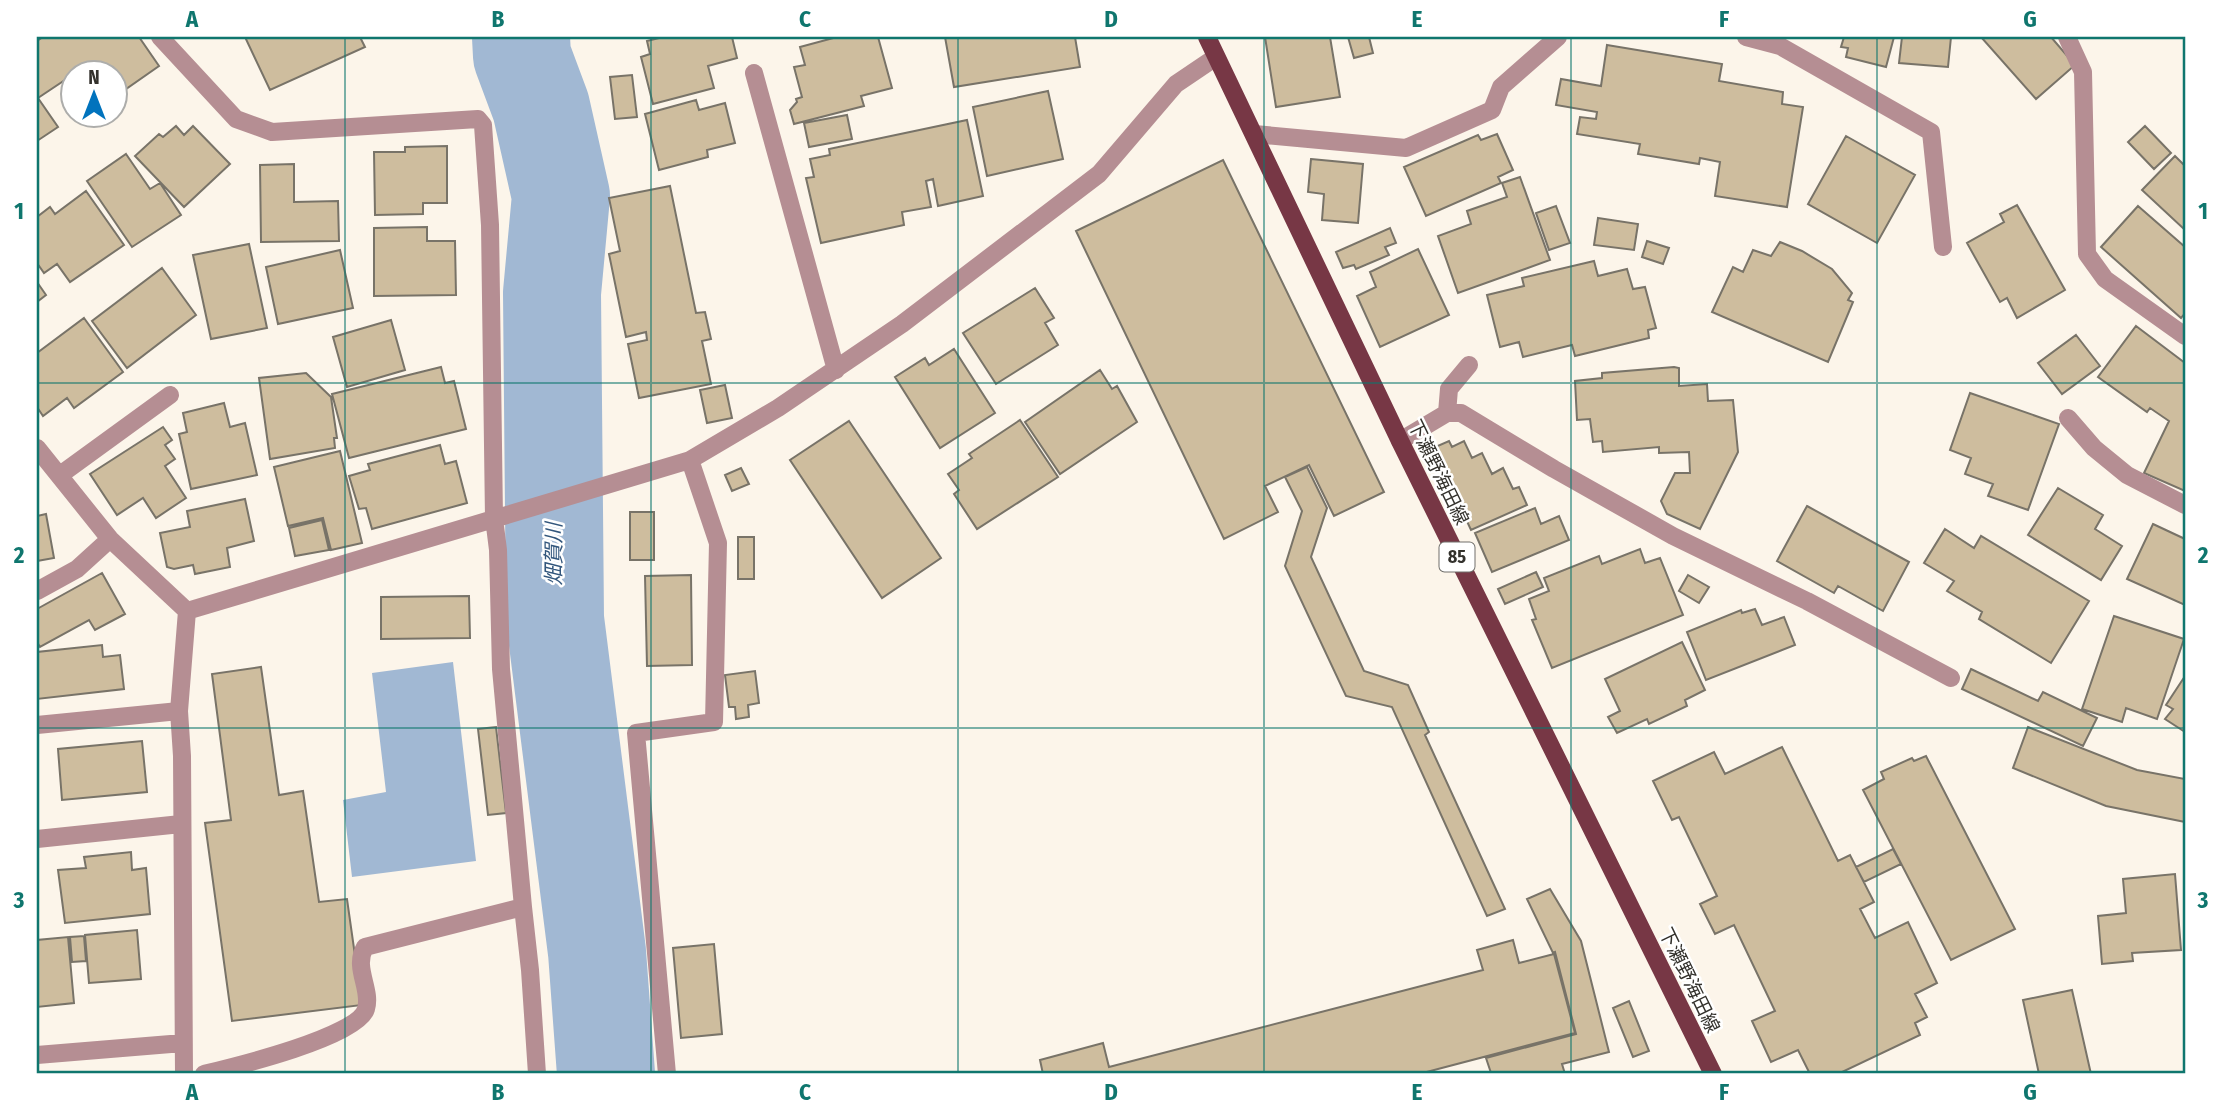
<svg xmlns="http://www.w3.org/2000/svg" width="2222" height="1111" viewBox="0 0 2222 1111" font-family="'Fira Sans Condensed','Noto Sans JP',sans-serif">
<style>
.water{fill:#a1b8d3}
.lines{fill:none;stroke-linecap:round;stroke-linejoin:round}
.river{stroke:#a1b8d3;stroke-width:98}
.building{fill:#cebd9e;stroke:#787368;stroke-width:2}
.minor{stroke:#b58e93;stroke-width:18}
.major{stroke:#773745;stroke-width:18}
.grid{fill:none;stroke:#0f766e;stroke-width:2;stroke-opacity:0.55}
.labels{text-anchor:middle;stroke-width:5;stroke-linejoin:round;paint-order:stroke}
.shield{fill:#fff;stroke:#706f6b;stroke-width:2}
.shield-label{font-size:18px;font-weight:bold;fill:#33312c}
.street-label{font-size:19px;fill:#33312c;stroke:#fff}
.water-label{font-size:21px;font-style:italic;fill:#32567c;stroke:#fff}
.neatline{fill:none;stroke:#0f766e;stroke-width:2.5}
.grid-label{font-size:23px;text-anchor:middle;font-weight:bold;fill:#0f766e}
</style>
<rect width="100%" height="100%" fill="#fcf5ea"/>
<path class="water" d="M453 662 476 861 352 877 343 800 386 792 372 673Z"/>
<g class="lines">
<path class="river" d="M521 37 522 56 541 107 561 196 552 293 555 619 597 952 606 1074"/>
</g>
<path class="building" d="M43 37H139L159 66 116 96V74H74L38 98 58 127 37 141V41Z
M245 37H360L365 47 270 90Z
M663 37H732L737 58 708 66 714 88 653 104 641 57 650 54 647 41Z
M837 37H878L892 88 861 96 864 106 794 124 790 110 797 102 796 99 802 97 794 67 805 65 800 47Z
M945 37H1075L1080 67 954 87Z
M1265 37H1330L1340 97 1276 107Z
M1348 37H1372H1369L1373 53 1354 58Z
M1844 37H1894L1886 67 1846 57 1848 48 1841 47Z
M1902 37H1951L1948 67 1899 63Z
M1981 37H2051L2075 65 2036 99Z
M1607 45 1722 64 1719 81 1783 92 1782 104 1803 107 1787 207 1715 196 1720 162 1700 158 1699 164 1638 154 1640 144 1577 134 1580 117 1596 119 1597 112 1556 105 1561 79 1601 86Z
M632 75 637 117 615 119 610 77Z
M1048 91 1063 159 987 176 973 107Z
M696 100 699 110 725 103 735 143 707 150 708 157 659 170 645 114Z
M847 115 852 139 809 147 804 123Z
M967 120 983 196 938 206 933 179 926 181 931 207 902 212 904 225 821 243 806 178 814 177 810 159 830 155 829 149Z
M176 126 184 135 193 126 230 164 184 207 135 156 159 134 163 137Z
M2145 126 2171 153 2154 169 2128 142Z
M1497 134 1513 170 1498 177 1501 183 1426 216 1404 167 1478 135 1481 140Z
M1846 136 1915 175 1877 243 1808 204Z
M447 146V203H423V214L375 215 374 152H405V147Z
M126 154 150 189 160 183 181 215 132 247 87 181Z
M2175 156 2185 166V230L2142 190Z
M1311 159 1363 164 1358 223 1322 220 1324 194 1308 192Z
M1223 160 1384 492 1334 516 1309 465 1265 486 1278 512 1224 539 1076 231Z
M294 164V202L338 201 339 241 261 242 260 165Z
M1520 177 1550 260 1458 293 1438 236 1471 224 1467 211 1507 197 1502 183Z
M670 186 696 313 705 312 711 339 702 341 711 384 639 398 628 344 647 340 646 332 626 337 609 254 620 251 609 198Z
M86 191 124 245 70 282 57 264 44 273 37 263V217L50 207 55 214Z
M2017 205 2065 290 2017 318 2007 298 2000 302 1967 243 2004 222 2000 214Z
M1556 206 1570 243 1549 250 1536 213Z
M2138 206 2185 247V313L2181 318 2101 247Z
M1598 218 1638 224 1634 250 1594 245Z
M427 227V241H455L456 295 374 296V228Z
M1390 228 1396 243 1385 247 1389 255 1356 269 1354 265 1343 268 1336 252Z
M1647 241 1669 248 1663 264 1642 257Z
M1780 242 1802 251 1832 269 1852 293 1848 300 1853 302 1828 362 1712 312 1733 267 1743 272 1753 250 1771 256Z
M249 244 267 328 211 339 193 255Z
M1418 249 1449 315 1380 347 1357 296 1376 287 1370 272Z
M340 250 353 308 278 324 266 267Z
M1594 261 1598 276 1627 269 1633 289 1645 287 1656 328 1648 330 1649 338 1575 356 1572 345 1523 357 1519 342 1500 347 1487 295 1524 286 1522 278Z
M162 268 196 315 127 368 92 321Z
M37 282 46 295 37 302Z
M1035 288 1054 318 1045 323 1058 345 996 384 963 333Z
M84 318 123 372 74 408 67 398 43 416 37 407V353Z
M391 320 405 370 347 387 333 337Z
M2136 326 2185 363V491L2144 473 2169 421 2150 408 2147 412 2098 377Z
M2076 335 2100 366 2062 394 2038 363Z
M954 349 995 413 940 448 895 377 925 358 929 365Z
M441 367 445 383 454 381 466 429 349 458 332 394Z
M1674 367 1679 368V386L1707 384 1708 401 1733 400 1738 452 1700 529 1667 514 1661 501 1675 473H1690L1689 452 1659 453V447L1603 452 1602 441 1593 442 1590 419 1577 420 1575 381 1602 378V373Z
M1100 370 1112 389 1117 386 1137 422 1060 474 1025 422Z
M306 373 331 397 337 438H334L335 448 270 459 259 378Z
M725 385 732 418 707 423 700 390Z
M1970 393 2059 424 2028 510 1988 496 1993 484 1965 474 1971 458 1950 450Z
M224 403 230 427 245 423 257 475 191 489 179 434 187 432 183 413Z
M1020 420 1058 477 977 529 954 494 959 490 948 474 972 458 969 454Z
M849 421 941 558 882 598 790 460Z
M163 427 172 440 165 445 175 459 165 466 186 498 156 518 143 498 117 515 90 474Z
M1449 441 1452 447 1464 441 1472 458 1482 453 1492 474 1503 468 1513 489 1519 487 1527 505 1471 530 1433 448Z
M440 445 445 464 456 461 467 503 372 529 366 508 359 509 349 476 370 470 368 464Z
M340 451 362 543 331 550 323 518 288 526 274 467Z
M1307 467 1327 508 1311 557 1364 671 1408 685 1429 732 1425 735 1505 909 1487 916 1392 707 1346 696 1285 566 1302 511 1285 477Z
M741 468 749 484 732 491 725 475Z
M2058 488 2103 515 2095 529 2122 546 2101 580 2028 535Z
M245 499 254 541 227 548 230 567 195 574 193 565 174 569 167 567 160 533 190 527 187 511Z
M1807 506 1909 562 1883 611 1838 586 1834 593 1777 561Z
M1535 508 1541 524 1559 516 1569 540 1492 572 1475 533Z
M630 512H654V560H630Z
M46 514 54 558 37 561V516Z
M322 520 329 550 295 556 289 528Z
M2153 524 2185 539V605L2127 579Z
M1945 529 1974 548 1981 536 2089 601 2051 663 1979 619 1982 612 1947 591 1954 581 1924 563Z
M738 537H754V579H738Z
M1640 549 1645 563 1660 558 1683 615 1552 668 1532 620 1536 619 1529 599 1549 591 1544 578 1599 556 1602 564Z
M1536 572 1543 587 1505 604 1498 589Z
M102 573 125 614 95 630 89 620 40 647 37 642V609Z
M691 575 692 665 647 666 645 576Z
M1688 575 1709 587 1699 603 1679 591Z
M469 596 470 638 381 639V597Z
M1755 609 1762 625 1784 617 1795 645 1706 680 1687 632 1741 610 1742 613Z
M2114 616 2184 639 2157 719 2126 708 2122 722 2082 709Z
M1682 642 1705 690 1685 700 1687 706 1649 724 1647 719 1617 733 1608 717 1620 711 1605 679Z
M102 645 103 657 120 655 124 689 37 699V652Z
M261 667 279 795 303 791 319 902 347 899 362 1005 232 1021 205 823 231 820 212 674Z
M1971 669 2038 701 2043 692 2097 718 2083 746 1962 689Z
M755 671 759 703 748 705 749 717 736 719 735 707H729L725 675Z
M2185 676V732L2165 719 2173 709 2166 705Z
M496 727 506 813 488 815 478 729Z
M2028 727 2137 770 2185 779V822L2106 806 2013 768Z
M142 741 147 792 62 800 58 749Z
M1782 747 1838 861 1850 855 1874 902 1860 909 1875 938 1908 922 1937 983 1915 994 1927 1017 1915 1023 1920 1035 1838 1074H1810L1798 1050 1771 1062 1752 1021 1775 1011 1734 925 1715 934 1700 904 1717 896 1679 817 1672 820 1653 781 1714 752 1725 774Z
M1926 756 2015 929 1951 960 1863 790 1884 779 1881 772 1912 758 1914 761Z
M1893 849 1901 864 1864 882 1856 867Z
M131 852 132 870 146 868 150 914 65 923 58 870 86 868 84 857Z
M2175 874 2181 950 2132 953 2133 961 2102 964 2098 916 2126 913 2123 879Z
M1550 889 1581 941 1609 1052 1562 1064 1565 1074H1487L1491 1073 1486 1058 1576 1034 1555 952 1553 953 1527 899Z
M137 930 141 979 89 983 85 935Z
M84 936 86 961 72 962 70 937Z
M68 937 74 1003 37 1007V940Z
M1513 940 1519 963 1554 954 1575 1033 1419 1074H1043L1040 1060 1103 1043 1109 1067 1483 970 1477 950Z
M714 944 722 1034 681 1038 673 948Z
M2072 990 2091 1074H2039L2023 1000Z
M1629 1001 1649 1051 1633 1057 1613 1008Z"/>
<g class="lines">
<path class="minor" d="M160 37 236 119 272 132 478 119 483 125 490 225 494 518 498 550 501 669 523 907 365 947C353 968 372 989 366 1009 358 1037 233 1067 204 1074
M1746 37 1780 46 1931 132 1943 247
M2067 37 2083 72 2087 254 2105 279 2185 336
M754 73 836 370
M1254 134 1406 148 1492 110 1501 87 1558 37
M1447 413 1449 389 1469 365
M2068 418 2094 448 2127 475 2185 505
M1400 441 1447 413H1461L1554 469 1673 536 1807 601 1951 678
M37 448 110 539 187 611 179 711 182 756 184 1074
M60 475 170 395
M37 591 77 569 110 539
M187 611 690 460 778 408 902 324 1099 174 1176 84 1216 57
M37 725 179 711
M37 839 181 824
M523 907 530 970 537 1074
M37 1055 183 1043
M667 1074 636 733 714 722 718 543 690 460"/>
<path class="major" d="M1207 37 1400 441 1713 1074"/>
</g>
<path class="grid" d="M345 37V1074M651 37V1074M958 37V1074M1264 37V1074M1571 37V1074M1877 37V1074M37 383H2185M37 728H2185"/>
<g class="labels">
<rect class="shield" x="1439.5" y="542.5" width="35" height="29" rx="5"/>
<g class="shield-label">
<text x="1457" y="563">85</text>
</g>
<g class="street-label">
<text transform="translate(1439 472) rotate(64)" y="7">下瀬野海田線</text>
<text transform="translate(1690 980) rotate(64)" y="7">下瀬野海田線</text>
</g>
<g class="water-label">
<text transform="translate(554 554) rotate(-90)" y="7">畑賀川</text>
</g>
</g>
<rect width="2222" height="1111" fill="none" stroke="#ffffff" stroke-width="77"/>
<g transform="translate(94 94)"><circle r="33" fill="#ffffff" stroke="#adadab" stroke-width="2"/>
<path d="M0-5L12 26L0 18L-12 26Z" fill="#0173bd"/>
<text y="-10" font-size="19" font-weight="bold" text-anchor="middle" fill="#33312c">N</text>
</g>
<rect x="38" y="38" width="2146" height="1034" class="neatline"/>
<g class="grid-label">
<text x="192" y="27">A</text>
<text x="498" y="27">B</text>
<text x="805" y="27">C</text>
<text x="1111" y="27">D</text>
<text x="1417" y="27">E</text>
<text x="1724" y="27">F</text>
<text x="2030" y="27">G</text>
<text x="19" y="219">1</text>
<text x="2203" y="219">1</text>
<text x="19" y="563">2</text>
<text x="2203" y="563">2</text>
<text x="19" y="908">3</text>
<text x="2203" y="908">3</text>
<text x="192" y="1100">A</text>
<text x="498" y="1100">B</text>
<text x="805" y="1100">C</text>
<text x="1111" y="1100">D</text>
<text x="1417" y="1100">E</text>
<text x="1724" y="1100">F</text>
<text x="2030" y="1100">G</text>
</g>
</svg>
